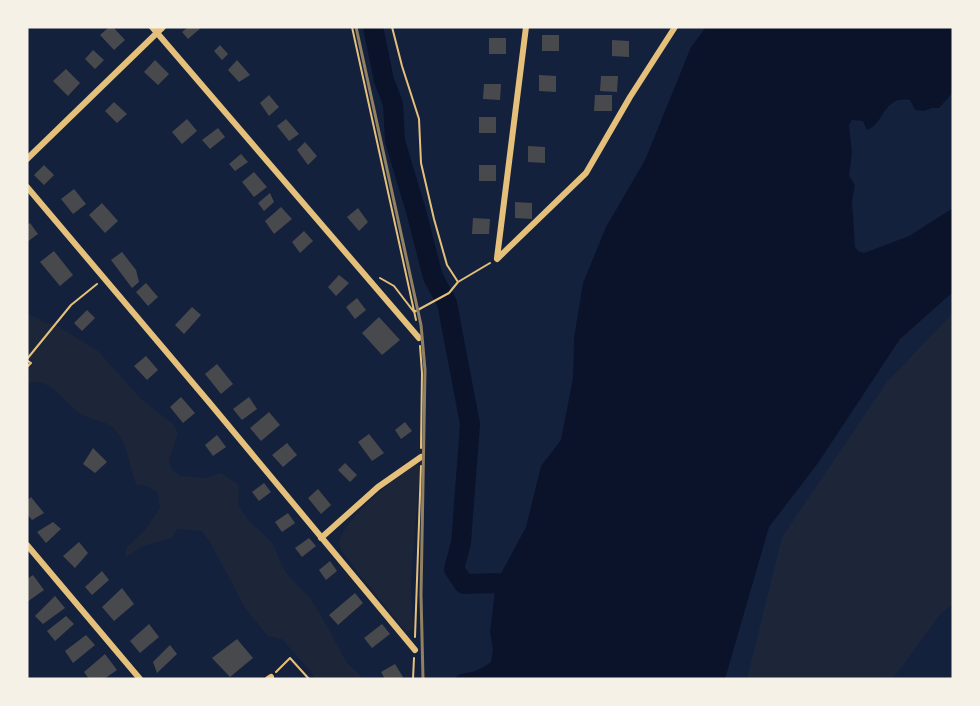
<svg xmlns="http://www.w3.org/2000/svg" width="980" height="706" viewBox="0 0 980 706" font-family="Inter,sans-serif">
<style>
.green{fill:#1d2539}
.water{fill:#0b132b}
.lines{fill:none;stroke-linecap:round;stroke-linejoin:round}
.river{stroke:#0b132b;stroke-width:20}
.building{fill:#48494c}
.path{stroke:#e5c07b;stroke-width:2}
.minor{stroke:#e5c07b;stroke-width:6}
.rail{stroke:#918062;stroke-width:3}
</style>
<rect width="100%" height="100%" fill="#14213d"/>
<path class="green" d="M27 313 46 323 54 324 98 351 141 399 173 424 178 433 169 460 171 468 180 476 206 478 221 473 239 485 238 505 248 520 271 541 286 573 311 599 331 633 346 662 364 679H315L312 673 282 639 268 636 245 608 210 542 202 531 178 529 171 538 143 546 124 558 127 547 145 530 160 508 158 493 147 486 136 484C129 467 129 448 117 432 108 420 93 421 81 414 62 402 53 376 27 384Z
M953 313V604L941 613 893 679H747L782 537 887 382Z
M416 464 419 465 420 470 411 581 413 629 406 632C389 611 373 590 356 570 352 563 343 555 340 547 333 526 400 474 416 464Z"/>
<path class="water" d="M706 27H953V92L939 108H932L924 111 915 110 910 100C882 96 885 124 867 130L863 121 852 120 849 125 852 153 849 176 855 185 852 201 855 247 858 251 864 253 909 236 953 208V292L900 339 818 463 769 527 725 679H454C460 672 464 674 472 672 479 670 485 666 491 662L493 650 490 632 496 583 526 527 541 466 561 440 573 378 574 338 583 283 606 227 645 160 691 47Z"/>
<g class="lines">
<path class="river" d="M373 27 384 80 393 104 395 141 416 211 433 277 447 303 470 424 461 543 454 569 464 584 496 583 521 590"/>
</g>
<path class="building" d="M109 27H113L125 40 114 50 100 35Z
M188 27H202L188 39 182 32Z
M542 35H559V51H542Z
M489 38H506V54H489Z
M612 40 629 41V57L612 56Z
M220 45 228 54 222 60 214 51Z
M93 50 104 60 95 69 85 59Z
M155 60 169 74 158 85 144 72Z
M237 60 250 75 239 82 228 70Z
M66 69 80 83 68 96 53 81Z
M539 75 556 76V92L539 91Z
M601 76H618L617 92 600 91Z
M484 84H501L500 100 483 99Z
M269 95 279 107 269 116 260 103Z
M595 95H612V111H594Z
M114 102 127 114 117 123 105 111Z
M479 117H496V133H479Z
M187 119 197 131 182 144 172 132Z
M286 119 299 134 289 141 277 126Z
M218 128 225 137 210 149 202 140Z
M305 142 317 156 308 165 297 150Z
M528 146 545 147V163L528 162Z
M241 154 248 162 235 171 229 164Z
M44 165 54 175 44 185 34 175Z
M479 165H496V181H479Z
M254 172 267 187 254 197 242 182Z
M74 189 86 204 73 214 61 199Z
M270 193 274 202 264 211 258 203Z
M515 202 532 203V219L515 218Z
M102 203 118 221 105 233 89 215Z
M281 207 292 219 274 234 265 221Z
M358 208 368 222 359 231 347 217Z
M473 218 490 219 489 234H472Z
M30 223 38 234 27 242V225Z
M304 231 313 241 300 253 292 242Z
M54 251 73 275 60 286 40 262Z
M122 252 136 270 139 282 132 288 111 260Z
M339 275 349 283 336 296 328 287Z
M146 283 158 297 148 306 136 292Z
M357 298 366 310 355 319 346 307Z
M192 307 201 315 184 334 175 325Z
M87 310 95 318 82 331 74 323Z
M379 317 400 340 382 355 362 333Z
M146 356 158 370 147 380 134 366Z
M217 364 233 384 221 394 205 374Z
M181 397 195 413 183 423 170 407Z
M249 397 257 409 242 420 233 409Z
M269 412 280 425 261 441 250 428Z
M405 422 412 431 401 439 395 430Z
M369 434 384 453 372 461 358 442Z
M217 435 226 447 213 456 205 445Z
M287 443 297 455 283 467 272 455Z
M93 448 107 462 95 473 83 464Z
M345 463 357 475 350 482 338 470Z
M264 483 271 492 259 501 252 492Z
M318 489 331 505 321 514 308 498Z
M31 497 44 513 32 520 27 514V501Z
M288 513 295 523 282 532 275 522Z
M53 522 61 529 46 543 37 532Z
M309 538 316 546 302 557 295 548Z
M79 542 88 553 75 568 63 556Z
M330 561 337 571 326 580 319 570Z
M102 571 109 580 92 595 85 587Z
M33 575 44 590 27 602V579Z
M122 588 134 604 114 621 102 607Z
M355 593 363 603 338 625 329 615Z
M55 596 65 608 43 624 35 616Z
M66 616 74 624 55 641 47 631Z
M149 624 159 637 140 653 130 641Z
M382 624 390 634 372 648 364 638Z
M86 635 95 645 73 663 65 651Z
M237 639 253 658 230 677 212 658Z
M170 645 177 654 157 673 153 662Z
M105 654 117 670 104 679H89L84 672Z
M395 664 403 677 400 679H385L381 672Z"/>
<g class="lines">
<path class="path" d="M352 27 416 320
M392 27 402 66 419 119 421 163 434 219 447 265 458 282 490 263
M380 278 394 286 414 312 449 293 458 282
M420 346 422 373 421 448
M27 359 71 305 97 284
M27 367 31 363 28 361
M415 637 421 466
M276 672 290 658 309 679
M413 679 414 658"/>
<path class="minor" d="M152 27 419 338
M27 159 163 27
M27 187 208 401 415 650
M497 258 526 27
M497 259 586 173 630 97 675 27
M321 538 378 487 421 457
M27 545 140 679
M268 679 271 677"/>
<path class="rail" d="M356 27 421 325 425 370 421 595 423 679"/>
</g>
<rect width="980" height="706" fill="none" stroke="#f6f1e7" stroke-width="57"/>
</svg>
